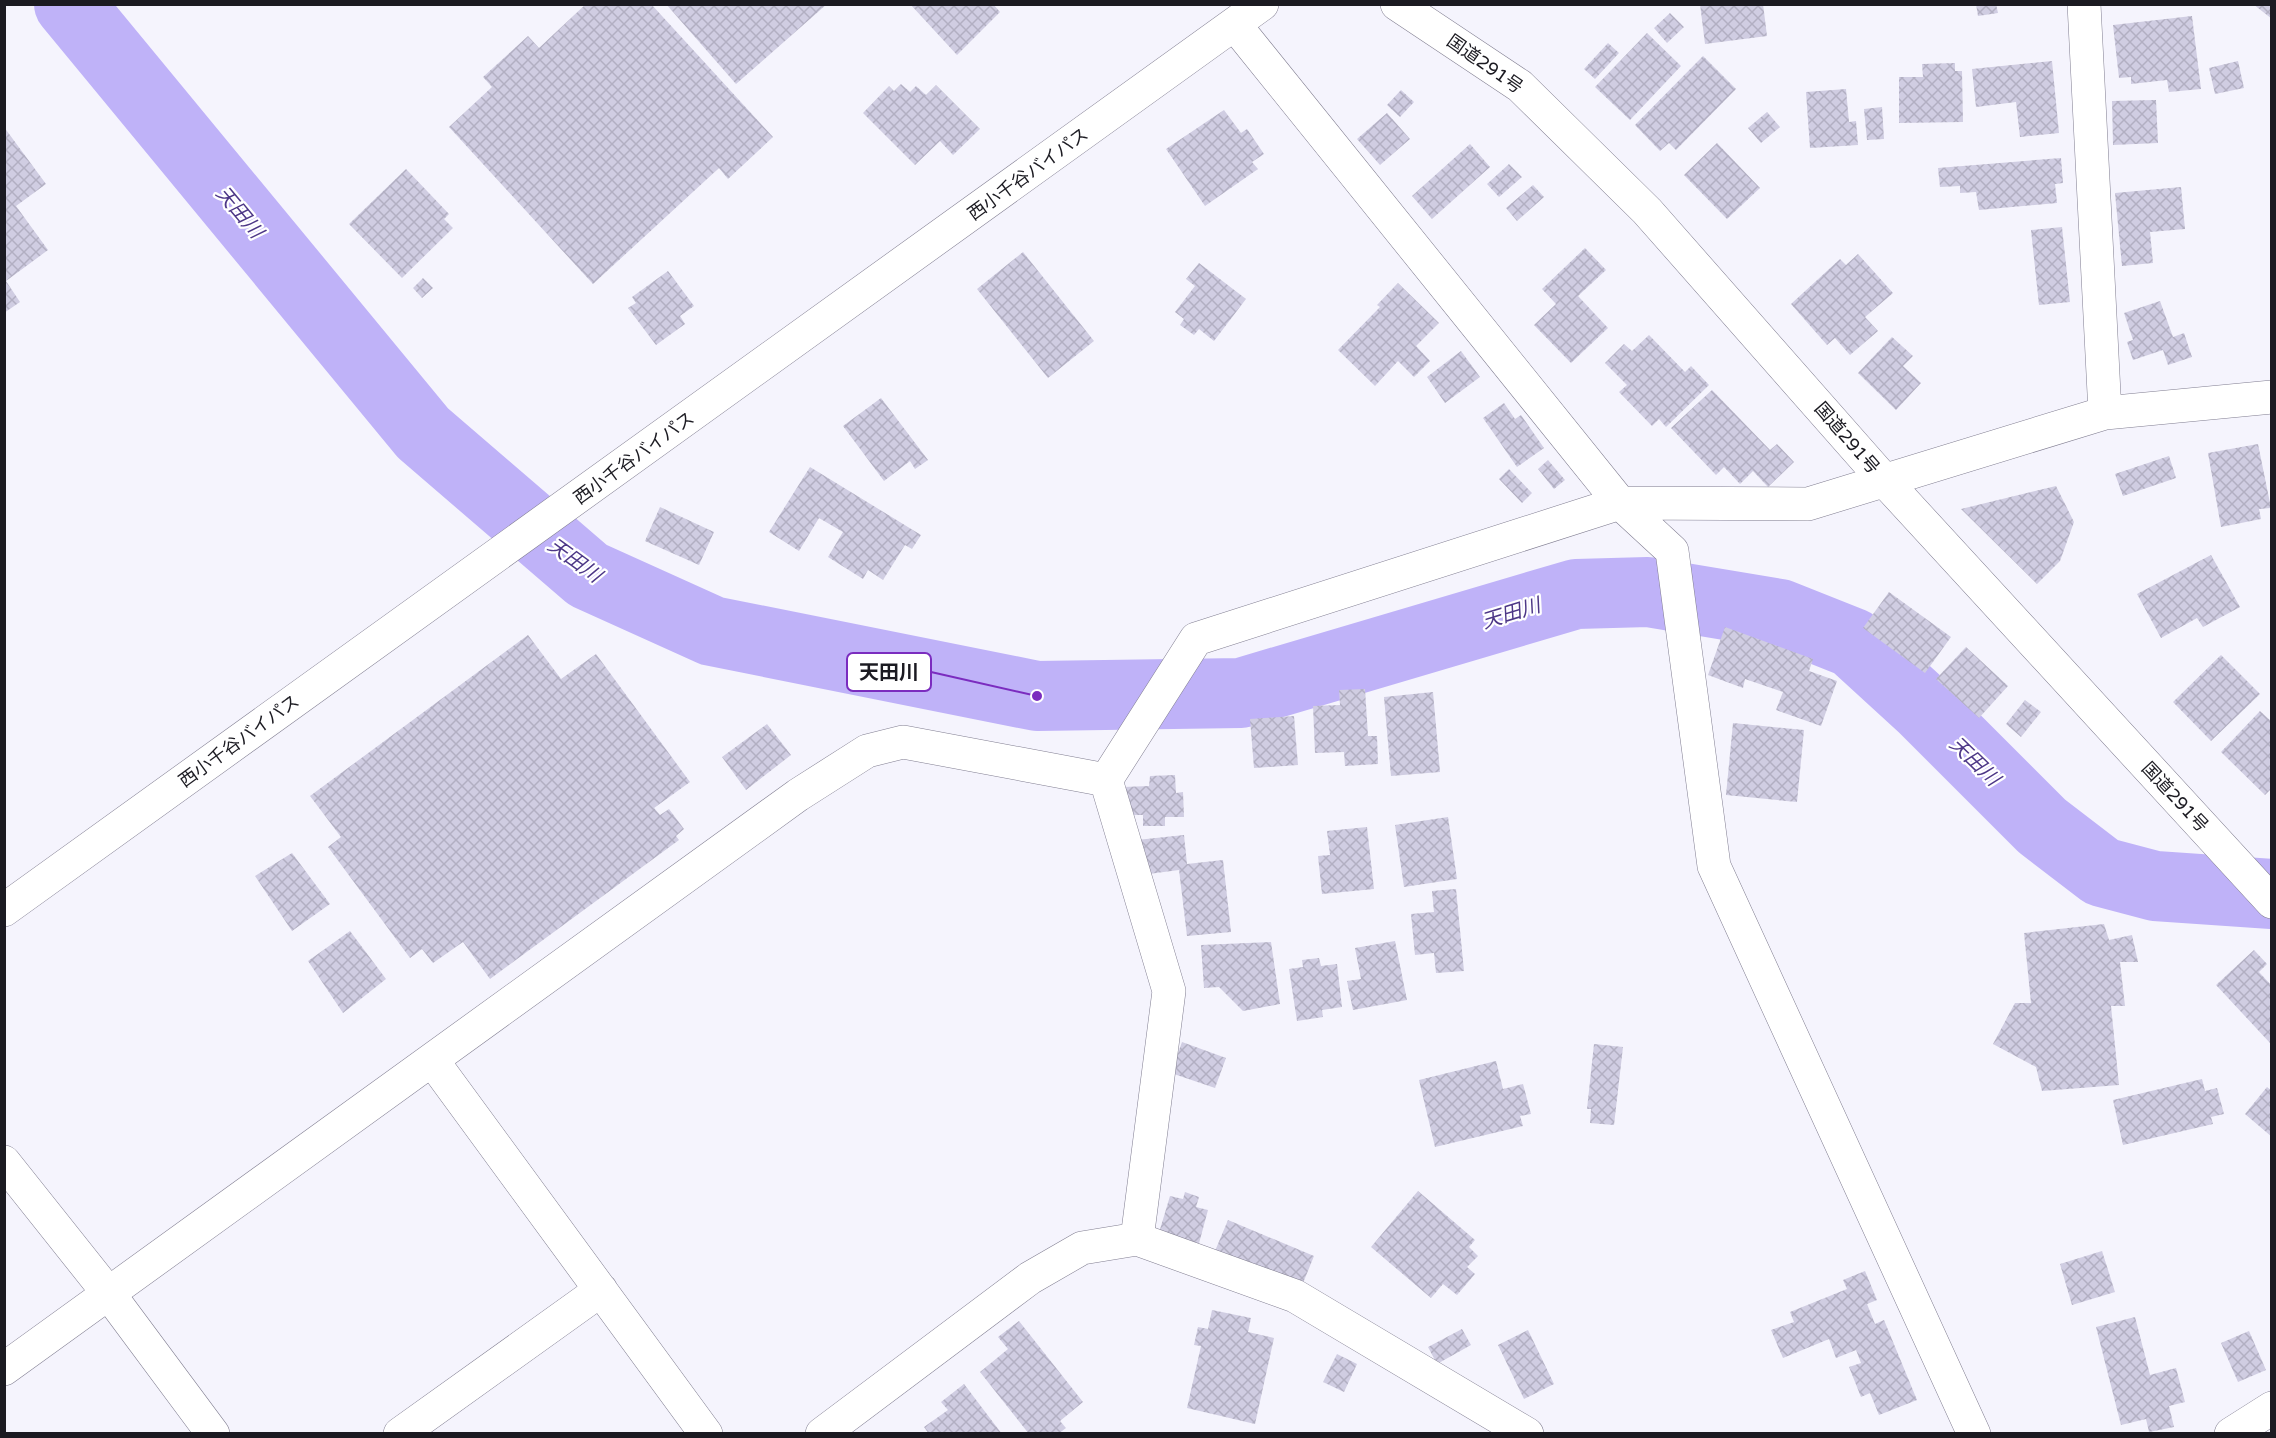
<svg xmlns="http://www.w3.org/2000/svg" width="2276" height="1438" viewBox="0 0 2276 1438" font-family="'Varela Round','Noto Sans JP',sans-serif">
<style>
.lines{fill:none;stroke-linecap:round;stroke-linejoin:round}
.river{stroke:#bfb2f8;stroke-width:70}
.building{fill:url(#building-cross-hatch)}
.minor-casing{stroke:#817e91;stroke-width:34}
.tertiary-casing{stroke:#817e91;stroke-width:34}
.trunk-casing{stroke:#817e91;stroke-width:34}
.minor{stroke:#fff;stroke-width:33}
.tertiary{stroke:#fff;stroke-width:33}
.trunk{stroke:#fff;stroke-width:33}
.labels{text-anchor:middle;stroke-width:4.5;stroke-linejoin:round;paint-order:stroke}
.street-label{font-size:18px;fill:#1b1a21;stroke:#fff}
.water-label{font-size:20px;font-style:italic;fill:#4d3787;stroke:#fff}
.leader{fill:none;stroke:#7b2cbf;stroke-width:2}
.callout-dot{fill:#7b2cbf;stroke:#fff;stroke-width:2}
.callout{fill:#fff;stroke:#7b2cbf;stroke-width:2}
.callout-label{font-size:20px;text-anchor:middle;font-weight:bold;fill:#1b1a21}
</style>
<defs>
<pattern id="building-cross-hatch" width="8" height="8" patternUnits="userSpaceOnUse" patternTransform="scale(1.5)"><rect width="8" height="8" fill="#d0cde2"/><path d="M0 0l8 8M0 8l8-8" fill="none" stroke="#b2afc2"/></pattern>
</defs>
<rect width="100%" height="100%" fill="#f5f4fd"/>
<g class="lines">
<path class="river" d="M69 4 423 433 588 575 712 631 1037 696 1241 693 1576 594 1648 592 1780 614 1853 643 1924 708 2042 826 2102 872 2155 886 2272 894"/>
</g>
<path class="building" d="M586 4H651L773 137 728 179 719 168 593 284 449 127 492 87 483 77 528 36 539 48Z
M666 4H827L736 84Z
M910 4H993L1000 12 957 55Z
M1700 4H1763L1767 36 1705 44Z
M1976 4H1996L1998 13 1978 16Z
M2253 4H2272V19Z
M1670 13 1684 27 1667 43 1654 28Z
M2192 16 2201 89 2169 92 2167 80 2131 84V77L2119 78 2113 25Z
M1647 33 1681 66 1630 120 1595 87Z
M1608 43 1619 53 1595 79 1584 69Z
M1703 56 1736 89 1676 150 1669 143 1660 151 1635 125Z
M2052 61 2059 133 2020 137 2016 102 1976 107 1972 69Z
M2238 61 2244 88 2215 94 2209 68Z
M1955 63V71H1962L1963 122 1899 123V77H1923L1922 64Z
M901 84 910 92 916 86 926 95 936 85 980 129 953 155 940 141 915 165 863 113 889 86 894 91Z
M1846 89 1849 122 1856 121 1858 145 1810 148 1806 92Z
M1401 90 1414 102 1400 117 1387 105Z
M2156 100 2158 143 2113 145 2112 101Z
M1882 107 1884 139 1867 140 1864 109Z
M1224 110 1241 133 1247 129 1264 154 1252 162 1258 169 1205 206 1166 149Z
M1767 112 1780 127 1761 143 1748 128Z
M1387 113 1410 139 1380 165 1357 139Z
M4 127 46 184 16 206 48 250 6 281 20 302 4 313Z
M1717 143 1760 188 1727 219 1684 175Z
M1470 144 1490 167 1432 219 1412 196Z
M2061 158 2063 183 2055 184 2057 203 1979 210 1976 192 1960 193V186L1940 187 1938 168Z
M1509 164 1522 177 1499 197 1487 184Z
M406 169 449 214 444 219 453 228 402 278 349 224Z
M1533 185 1544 197 1517 221 1506 208Z
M2181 187 2185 229 2150 232 2153 263 2122 266 2115 193Z
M2062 227 2070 302 2039 305 2031 230Z
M1585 248 1606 270 1578 296 1608 328 1571 363 1534 325 1556 304 1542 289Z
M1023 252 1094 341 1048 378 977 289Z
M1858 254 1893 293 1865 317 1878 331 1850 355 1835 338 1827 345 1791 304 1840 259 1846 265Z
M1199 263 1246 299 1214 341 1199 329 1194 335 1180 325 1184 319 1175 312 1195 286 1186 279Z
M668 271 694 306 680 316 685 324 656 345 628 308 636 303 632 297Z
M423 278 433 288 422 298 413 288Z
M1398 283 1439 323 1416 346 1430 361 1414 377 1398 361 1375 386 1338 350 1380 307 1377 305Z
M2160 301 2173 337 2184 333 2192 357 2168 365 2163 350 2133 360 2127 342 2133 340 2124 313Z
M1649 335 1685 372 1691 366 1709 385 1666 427 1659 419 1652 426 1619 392 1627 385 1605 363 1624 344 1632 351Z
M1892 337 1913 356 1903 366 1921 383 1896 410 1858 373Z
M1461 351 1480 377 1445 403 1427 377Z
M1712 390 1770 450 1777 444 1794 462 1768 487 1753 471 1740 484 1724 467 1716 475 1671 428Z
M881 398 928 460 915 469 910 461 884 481 843 426Z
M1504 403 1515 419 1521 415 1544 448 1517 467 1483 418Z
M2258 444 2271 508 2259 509 2261 519 2221 527 2208 453Z
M2169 456 2176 478 2123 496 2115 474Z
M1548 460 1565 480 1554 489 1538 469Z
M810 467 921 535 912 549 905 545 883 580 868 570 863 579 828 557 843 532 819 518 799 551 769 532Z
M1509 469 1532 493 1522 503 1499 479Z
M2056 486 2074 522 2060 561 2037 584 1961 509Z
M660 507 714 532 699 565 645 541Z
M2211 555 2240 607 2203 627 2197 618 2161 638 2137 594Z
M1889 592 1951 637 1925 673 1863 628Z
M1725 627 1813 659 1809 671 1837 681 1821 726 1776 710 1783 692 1745 679 1743 688 1708 675Z
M528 635 561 679 596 654 690 782 654 808 660 815 669 809 684 829 676 836 679 840 490 979 463 942 433 963 422 949 410 958 328 847 341 837 310 796Z
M1966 647 2008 686 1979 718 1936 679Z
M2221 655 2260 694 2211 741 2173 702Z
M1365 689 1368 736H1377L1378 764 1345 766 1344 752 1315 753 1313 706 1340 705 1339 690Z
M1433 692 1440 772 1391 776 1384 697Z
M2025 700 2041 712 2021 737 2006 724Z
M2260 711 2272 722V788L2265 795 2221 752Z
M1294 716 1298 765 1254 768 1250 719Z
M1733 723 1804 730 1797 802 1726 795Z
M767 724 791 755 746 790 722 757Z
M1175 775 1176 793 1183 792 1184 817H1165V826H1143V815H1123V787L1149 786 1150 776Z
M1448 817 1457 879 1404 887 1395 825Z
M1367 827 1374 889 1322 894 1318 856 1330 855 1327 831Z
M1184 835 1187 864 1223 860 1231 932 1187 936 1179 870 1141 875 1137 840Z
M292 853 330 904 292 931 255 876Z
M1456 889 1464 971 1436 973 1434 953 1415 955 1411 914 1434 912 1432 891Z
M2104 924 2109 940 2132 935 2138 962H2120L2125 1006H2111L2119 1085 2042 1091 2036 1067 1993 1044 2015 1003H2031L2024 933Z
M350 931 386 979 343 1013 308 961Z
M1395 941 1407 1000 1353 1010 1347 981 1361 979 1355 948Z
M1271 942 1280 1004 1243 1011 1219 987 1204 988 1201 945Z
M2254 950 2267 964 2259 972 2272 986 2270 1043 2216 985Z
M1319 958 1321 966 1337 964 1342 1007 1322 1010 1323 1017 1297 1021 1289 969 1303 967 1302 960Z
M1182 1042 1226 1058 1215 1088 1171 1073Z
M1594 1044 1623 1047 1614 1125 1590 1123 1591 1109H1587Z
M1496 1061 1503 1089 1523 1084 1531 1114 1520 1116 1523 1126 1435 1147 1419 1080Z
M2202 1079 2205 1091 2217 1088 2224 1114 2211 1117 2213 1124 2123 1145 2113 1100Z
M2267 1087 2272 1091V1137L2245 1114Z
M1418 1191 1475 1240 1469 1247 1478 1256 1467 1267 1475 1274 1457 1295 1443 1284 1431 1298 1371 1247Z
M1185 1192 1199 1197 1196 1207 1208 1210 1198 1247 1158 1236 1170 1196 1183 1199Z
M1228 1220 1314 1256 1301 1288 1215 1251Z
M2102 1251 2115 1292 2072 1305 2060 1264Z
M1865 1271 1877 1300 1867 1304 1875 1324 1884 1320 1917 1400 1879 1415 1870 1393 1861 1397 1849 1367 1861 1363 1856 1350 1836 1358 1829 1339 1783 1358 1771 1330 1794 1322 1790 1312 1847 1289 1843 1280Z
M1212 1310 1251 1318 1248 1332 1274 1338 1255 1424 1187 1408 1201 1346 1194 1345 1198 1327 1208 1329Z
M2135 1317 2150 1375 2176 1368 2185 1402 2169 1406 2174 1427 2149 1432 2146 1419 2121 1425 2096 1327Z
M1019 1321 1083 1402 1060 1421 1066 1428 1058 1434H1029L980 1372 1008 1349 998 1337Z
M1462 1329 1471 1345 1437 1364 1428 1347Z
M1528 1330 1554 1384 1524 1399 1498 1345Z
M2249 1331 2266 1370 2238 1382 2221 1343Z
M1337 1354 1357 1364 1344 1392 1323 1382Z
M964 1384 1002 1434H929L924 1427 948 1410 941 1402Z"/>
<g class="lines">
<g class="minor-casing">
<path id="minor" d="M2084 4 2105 413
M1235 25 1620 503 1672 551 1714 866 1974 1434
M432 1060 706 1434
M1137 1239 1169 991 1106 780 1196 639 1620 503 1808 504 2105 413 2272 397
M4 1369 798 795 867 751 903 742 1106 780
M400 1434 601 1290
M822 1434 1030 1278 1082 1248 1137 1239 1295 1296 1527 1434
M2231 1434 2272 1408"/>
</g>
<g class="tertiary-casing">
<path id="tertiary" d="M4 1162 109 1294 213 1434"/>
</g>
<g class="trunk-casing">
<path id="trunk" d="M1397 4 1520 86 1647 211 1884 480 2272 902
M4 910 1262 4"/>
</g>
<use href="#minor" class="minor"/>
<use href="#tertiary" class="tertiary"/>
<use href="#trunk" class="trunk"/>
</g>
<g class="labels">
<g class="street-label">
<text transform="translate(1485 64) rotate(35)" y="6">国道291号</text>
<text transform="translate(1028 174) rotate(-36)" y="6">西小千谷バイパス</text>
<text transform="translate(1847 438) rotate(49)" y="6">国道291号</text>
<text transform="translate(634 458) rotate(-36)" y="6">西小千谷バイパス</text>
<text transform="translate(239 741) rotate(-36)" y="6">西小千谷バイパス</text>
<text transform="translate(2175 797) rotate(47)" y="6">国道291号</text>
</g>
<g class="water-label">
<text transform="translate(240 212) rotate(50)" y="7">天田川</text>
<text transform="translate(575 560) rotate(36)" y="7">天田川</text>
<text transform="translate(1511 613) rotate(-17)" y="7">天田川</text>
<text transform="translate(1975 761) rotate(44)" y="7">天田川</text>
</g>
</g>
<path class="leader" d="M1037 696L931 672"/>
<circle class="callout-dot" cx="1037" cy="696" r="6"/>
<rect class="callout" x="847" y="653" width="84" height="38" rx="6"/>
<g class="callout-label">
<text x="889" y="679">天田川</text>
</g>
<rect width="2276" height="1438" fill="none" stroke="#1b1a21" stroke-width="12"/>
</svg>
